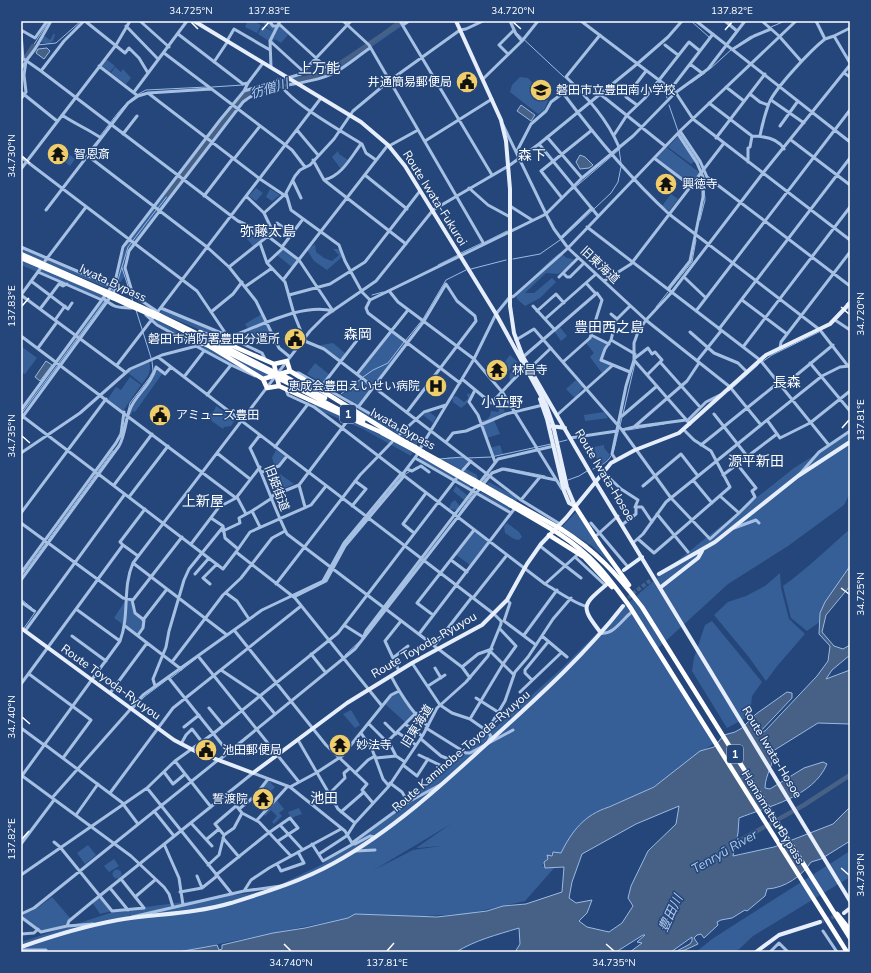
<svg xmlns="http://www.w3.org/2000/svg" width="871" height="973" viewBox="0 0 871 973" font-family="'Nunito Sans','Noto Sans JP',sans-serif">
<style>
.green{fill:#375f97;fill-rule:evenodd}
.water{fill:#466086;stroke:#9abae5;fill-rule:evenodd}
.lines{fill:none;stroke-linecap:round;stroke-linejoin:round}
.stream{stroke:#9abae5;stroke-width:1}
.river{stroke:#466086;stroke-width:4.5}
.minor-tunnel{stroke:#45628e;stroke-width:3;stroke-dasharray:3 1.5;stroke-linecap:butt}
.major-tunnel{stroke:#45628e;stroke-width:4;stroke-dasharray:4 2;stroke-linecap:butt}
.minor{stroke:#a6c0e4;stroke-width:3}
.major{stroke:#e6eefc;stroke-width:4}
.highway{stroke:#fff;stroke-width:4.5}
.highway-bridge{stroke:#fff;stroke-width:4.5}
.ticks{fill:none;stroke:#fff;stroke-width:1.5}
.labels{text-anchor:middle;stroke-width:3;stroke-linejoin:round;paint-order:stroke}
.shield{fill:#24467a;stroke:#bdc8d7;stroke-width:1}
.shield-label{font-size:11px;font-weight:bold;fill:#fff}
.poi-label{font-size:12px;fill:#fff;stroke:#24467a;text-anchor:start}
.street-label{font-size:12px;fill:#fff;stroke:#24467a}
.water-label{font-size:13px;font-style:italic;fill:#b1caec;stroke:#24467a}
.quarter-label{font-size:14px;fill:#fff;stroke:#24467a}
.neatline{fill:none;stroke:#fff;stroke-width:1.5}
.ticks-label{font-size:10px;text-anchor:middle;fill:#fff}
</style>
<rect width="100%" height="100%" fill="#24467a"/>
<path class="green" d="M248 21H253L261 25 257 33 245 27Z
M265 21H269L273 26H280L288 35 281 43 275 39 272 43 258 34 262 26 274 32 263 24Z
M397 21H409L334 73 262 92 248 98 126 253 124 263 125 276 113 292 111 290 118 278 122 256 127 244 142 222 238 97 244 91 296 77 321 74 349 58Z
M54 33 55 35 53 41 49 44 41 42 43 35 50 40Z
M106 59 115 66 110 72 101 65Z
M115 67 121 72 123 69 131 78 126 84 111 73Z
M520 77 528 78 547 98 548 101 544 110 538 114 510 92 512 85Z
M679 135 696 160 691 164 668 147Z
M666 147 700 173 691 186 656 159Z
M338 151 339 154 348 160 341 169 332 157Z
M66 152 75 159 70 166 61 159Z
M256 188 263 193 256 201 249 196Z
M270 189 280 195 272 201 266 197Z
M671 194 678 199 669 211 662 206Z
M244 233 257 238 260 233 266 236 253 246 243 234Z
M315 244 316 252 324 258 332 261 339 255 333 249H339L343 256 327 270 314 261 307 250Z
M21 248 108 285 107 288 21 252Z
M284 248 299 260 293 268 277 255Z
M560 253 567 258 573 259 571 265 558 274 546 273 525 293H534L552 278 556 282 540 298 525 306 517 299 516 294 518 290 522 288C532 279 551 258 560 253Z
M21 260 110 298 21 419V410L101 299 21 265Z
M162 309 223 335 217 337 160 313Z
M262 314 266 323 249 330 245 324Z
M154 318 200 344 195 346 157 325 153 320Z
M266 324 272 335 260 340 247 332Z
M559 326 567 336 561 341 554 331Z
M391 331 407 342 374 386 357 374Z
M590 337 609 344 601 360 612 365 602 373 590 357 594 353 586 343Z
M333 343 346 354 340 362 324 349 316 346Z
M21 346 37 358 25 374 23 373 21 376Z
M205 346 250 372 249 374 200 347Z
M215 348 271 376 263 379Z
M510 355 518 362 506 373 501 367Z
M149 361C152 372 148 376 142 384L127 372Z
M315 363 330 375 323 384 307 374Z
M518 365 523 371 510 381C508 372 512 370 518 365Z
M157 368 162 374 135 412 133 411 131 415 129 413Z
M130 377 141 385 123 411 107 400 116 387 121 390Z
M361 379 374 387 358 406 342 395Z
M576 380 583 387 575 398 566 389Z
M467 393 472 395 466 404 461 408 453 402 452 397 456 396 464 402 468 399Z
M314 404 383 436 413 452 411 456 363 429 316 409 311 406Z
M498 404 502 406 505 412 482 423 481 420H486L490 416 491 411 499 412Z
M216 406 235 420 231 426 224 427 223 429 206 417 214 411Z
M359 407 417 441V445L357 410Z
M429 412 436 417 433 423 423 415Z
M604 412 608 418 585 421 584 415Z
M494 420 500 434 487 438 483 425Z
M850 433V493L844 505 788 546 728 584 656 650 715 743 694 756 658 784 643 792 596 812 561 853 553 852 542 866 555 867 525 901 467 914 402 917 358 914 348 918 178 952H21V942L116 911 266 891 323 864 376 826 494 729 562 668 621 609 677 561 794 468ZM451 824 416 848 441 846 413 850 374 870Z
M500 445 503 454 493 456 490 448Z
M604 445V448L610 455 606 461 598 465 594 447Z
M276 450 286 457 279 466 275 467 272 458Z
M420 456 471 486 469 489 418 460Z
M447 457H463L469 461 464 468 477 475 478 480 442 459H448Z
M280 474 294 484 284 488 276 481Z
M489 482 518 498 516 501 486 485Z
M456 486 468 496 464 500 453 491Z
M481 492 510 508 509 512 479 495Z
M455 500 459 505 458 510 449 509 451 503Z
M576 512 577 514 612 565 592 546 562 527Z
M507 523 519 532 522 537 519 540 514 539 505 533 504 526Z
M850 529V567L821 621 807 631 791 618 783 586C807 569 828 548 850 529Z
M474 530 489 543 470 565 455 554Z
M780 573 781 588 789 619 805 634 778 665 766 681 748 656 714 615 728 602 746 596 765 586Z
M127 598 132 600 134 614 143 620V628L138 635 114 618Z
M712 621 762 682 752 696 750 716 727 728 692 671 694 658 705 625Z
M399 691 416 713 406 723 385 704 391 695Z
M351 710 360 725 355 728 343 714Z
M269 781 275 787 269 793 263 787Z
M277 800 284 809 279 813 282 816 274 824 272 822 277 816 271 810 265 816 263 814Z
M299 808 302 814 291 818 288 812Z
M88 845 96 855 85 864 77 853Z
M850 851V877L753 936 736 952H696L712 939Z
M114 859 119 866 109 872 104 866Z
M112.5 874a4.5 4.5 0 1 1 9 0a4.5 4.5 0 1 1-9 0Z
M100 896 112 911 100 914 92 902Z
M52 897 71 919 68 924 41 931 21 917V914L34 910Z"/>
<path class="water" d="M47 48 50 51 44 59 36 53 38 49Z
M521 105 535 115 531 121 517 111Z
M580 155 585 157 593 165 589 168 580 169 576 162Z
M46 361 52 365 40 381 35 377Z
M850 566V586L826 615 822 632 834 646 843 649 850 645V655L832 670 826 679 850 670V724L818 723 773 751C775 764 765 774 765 788L770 789 804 768 823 762 827 764C813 797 769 806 739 818L738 833 733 856 774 847 833 824 850 807V841L821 859 811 862C802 876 785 888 767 889L765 896 747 911 745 910 732 918 721 920 717 922 718 925 704 938 701 934 697 935 694 938 698 944 685 950 675 952 690 944 692 941V937L671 952H630L642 943 637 942 645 935H643L616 952H515L520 944 519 928C496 935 476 940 456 952H178L217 945 219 950 222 949V945L273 933 305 928 348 918 355 914 437 917 463 914 487 911 503 906 526 904 562 892 564 867 545 868 544 862 548 859 547 855 552 856 553 852 561 853C572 831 584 815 609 807L654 787 700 751 714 747 724 735 735 732 742 728 756 714 787 692 792 693V698L758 734 765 731 817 676 828 661 830 646 819 634 820 613 825 602ZM679 806 676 824 648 851 631 886 628 898 633 906 622 923 609 932 587 927 579 921 587 913 592 900 576 903 569 898 572 882 582 854 636 824Z"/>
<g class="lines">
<path class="stream" d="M691 21 709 37
M771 27 785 21
M517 33 564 77
M739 44 751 36
M38 45 56 43 81 21
M33 46 49 21
M710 69 732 49
M691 83 705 73
M212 87 243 85
M667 98 666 95 669 91
M669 105 678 131 699 163
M100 136C114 119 125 99 146 90L207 87
M619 149 621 163
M88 152 99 139
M572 190 620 149
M158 208 168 195
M700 220 705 200 704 187
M563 238 611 193 618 182 621 167
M485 242 507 231
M461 253 482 243
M513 259 540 254 560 240
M438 265 458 255
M122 268 130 292
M471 269 506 260
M670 289 692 262 696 240
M111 292 117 283 128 247 156 210
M131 295 133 302
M372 295 383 292
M846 304 850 300
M656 307 668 292
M406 340 423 319 446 280 466 270
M762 362 772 355 819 332
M59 363 105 301
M363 377 373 370 388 363 404 342
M729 391 758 365
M341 394 361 379
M21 414 57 366
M623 414 635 363
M620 426 622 417
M123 430 130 403 150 377 153 371 152 361 136 310
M628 430 664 424
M559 442 567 440
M468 458 491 457 551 444
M439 459 463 457
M505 468 545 476
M593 469C616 460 613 450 619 429
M492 472 502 468
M404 475 417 467
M568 480 579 476 587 471
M483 482 487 476
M374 509 402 476
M460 512 473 494
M48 540 113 451
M21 576 46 543
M21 599 32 608
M24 628 36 611 35 610
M345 655 360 641
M171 678 197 658
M134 708 144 697 168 679"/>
<path class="river" d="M21 65 33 46
M168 195 239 100 253 90 297 81 327 72 403 21
M730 846 804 805 850 775"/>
<path class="minor-tunnel" d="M585 546 596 537"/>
<path class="major-tunnel" d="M625 603 632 594 659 574
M820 922 844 913"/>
<path class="minor" d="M85 21 125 53 129 48 139 58 148 73
M140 21 169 47
M269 21 273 26H278
M343 21 369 45 484 244
M400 21 492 175
M510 21 516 34 522 41
M581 21 676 93 693 119 850 240
M696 21 850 142
M725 21 737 31
M762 21 779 36 801 61
M279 24 328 69 330 74
M403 25 409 21
M126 26 158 59
M21 30 35 38 47 21
M21 33 23 59 21 62
M178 34 243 84 248 83
M600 35 566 77C588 98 607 119 619 147
M834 36 850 28
M825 39 834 36 850 63
M227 41 234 29 270 50
M270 41 304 72
M665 45 678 55
M733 49 754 36 771 29
M164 53 292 150 305 167
M508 54 499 45 514 30
M21 57 41 71 238 221 261 231 299 260 333 311
M214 62 228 41
M690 64 702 73
M99 66 138 96
M271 67 270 41 280 21
M21 68 26 62
M41 71 64 41 84 21
M844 73 850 77
M483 79 522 41 538 21
M278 80C285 100 343 132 362 144L366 153 376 160
M726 87 744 101
M670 90 713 34
M244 91 301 74 351 21
M21 92 57 121
M134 92 187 21
M148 93 211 89
M600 94 665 146
M750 94 760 102 768 105
M21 99 26 92 24 75 26 61 35 49 51 21
M771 100 804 123
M709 103 752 136C763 136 778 138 784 149
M637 105 626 97 646 71
M62 115C75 124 88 129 101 138
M503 125 546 214 554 229 568 248 647 321 730 387 761 425
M780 126 798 101
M297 130 318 155
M680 131 700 161 707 177 850 286
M123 134 137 116
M614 135 627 115 645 98 689 42 700 51
M760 136C762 125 765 114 769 103 776 87 811 50 825 39L816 21
M547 137 582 178
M716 138 765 74
M791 140 850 185
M425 141 492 99
M539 144 598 216
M389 146 418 130
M517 151 531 124 546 111 551 102 563 93C595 136 629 177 669 214L820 330 848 366
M88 156 207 247 229 267 256 301 279 348 290 357
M21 157 197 291 228 337 262 353 265 359
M654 158 691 186
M234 159 260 126
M313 160 324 180 406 244
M748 162V148L750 147 752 136
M21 169 116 45 130 21
M365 175 407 209
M324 180C342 176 351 157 361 144
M293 181 301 198
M469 188 488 205 510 217
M204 196 233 158
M246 196 264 213
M562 198 541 171 592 130
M510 206 532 220
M46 210 128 103 138 96 148 93 260 179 287 197
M277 223 292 234
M587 227 760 360 828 444
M561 238 592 208
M260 243 267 263 285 282 294 314 304 339 307 342 324 349 521 500 560 524
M21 247 133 295 158 312
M282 247 303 219
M45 261 86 207
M267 263 283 248
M229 267 273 232 264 213 284 195
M38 272 102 300
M563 273 567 277H570L584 263
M559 277 578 258
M684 277 706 298
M283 280 388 145
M31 281 68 309 72 303
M604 281 631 264 724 143
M586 283 596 294
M246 286 272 268
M668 289 690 261 703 197V177L697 163 678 134
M390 292 398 302 474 359 503 393 562 489
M21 295 125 372
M21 295 40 269
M133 295 125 268 129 251 243 102C266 82 307 87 334 73 347 66 358 56 370 48
M289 295 330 284 365 262 420 191
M103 298C116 309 117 307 132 308
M370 300 362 292 345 261 339 245 291 210 286 193 295 176 300 170 310 165 334 139 353 111 389 81 460 30 466 29 483 21
M742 300 787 334
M533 306 555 330
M161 308 226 335
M40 309 59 284 63 286 67 284
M537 311 556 294 564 303
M696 311 850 110
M211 312 233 294 242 282
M611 314 617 319
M146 315 157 325 231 365 255 376
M545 319 596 274
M55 320 65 306
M835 320 850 330
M719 329 850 158
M690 332 714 353 738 363 747 372
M591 335 609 344
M21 336 236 498
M220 340C252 331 299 302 333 311
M516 340 534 329 622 430 671 498 710 539 739 513 755 497 752 491 756 488 737 464
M611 340 616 320 630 306
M743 347 850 207
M38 348 57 322
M780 348 781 342 850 252
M158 357 494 614 501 621
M523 357 597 293 602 300 590 338 563 362
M635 358 648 348 652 354 655 352 662 360 647 375
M634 360 690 424
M697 361 721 331
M660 362 700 407
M810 363 850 411
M117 365 321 98
M613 365 601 360 605 349 611 340 635 354
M529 369 551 348
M295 373H299L423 444
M357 374 408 310
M184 377 204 351
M462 379 491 403C503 392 512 379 525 369
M460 383 368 313 366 308 370 300 546 214 582 178 633 136 675 93 708 69 745 21
M321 387 358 339
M782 387 833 345
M286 390 288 395 314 407 342 428 545 584C554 589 579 606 586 606
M475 390 469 402 478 415 495 462
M207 395 231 365
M359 406 424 321 446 284 457 301 475 316 476 321 407 412
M21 410 115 282 123 247 220 120 244 91 248 83 263 63
M714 414 747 456
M21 415 223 569 236 552 295 598 382 706
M557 415 613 365 630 372
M620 416H622L657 386
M21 419 117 288
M767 420 780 438 810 423 850 391
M687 421 706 402 720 395
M634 427 686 420
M622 430 634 427 687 381 699 363
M400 434 424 412 446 405
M260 435 250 448C264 476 273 506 287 534L462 667 478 654 492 649
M570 438 617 431
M446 442 453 433 466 431 506 414 543 405
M701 445 778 383
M275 447 308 404
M421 447 474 359 496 314 509 298 514 296 568 248 681 130 796 21
M21 453 80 413 130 369 162 355 212 342
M217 453 250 479
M415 458 511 513
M616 460 612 454 626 386 634 360V343L638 332 646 320 672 292 763 173 850 65
M407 469 412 471 421 466 429 472
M463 470 471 461
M262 472 279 466 287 456
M603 472 621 489 638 500 635 507H642L652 522
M402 475 417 455
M723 475 777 434
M799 475 819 452 850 431
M693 480 712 503
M481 481 498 459 554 446
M114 485 152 434
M299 485 305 507
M643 486 681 454 698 476
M272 496 299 485 348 420
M720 496 739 513
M129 497 168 446
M237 497 246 514
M521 500 540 477
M352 506 366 489 355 481
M21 513 106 399
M657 514 688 552
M211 518 223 526 225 538 238 549
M21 523 123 598 133 600 182 537
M591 523 628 567
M623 524 636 514V507
M260 527 252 511 272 498
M734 528 756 520 759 523
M223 531 240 523 239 518 252 511
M414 533 403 524 426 493
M597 535 618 516
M638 539 654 553 730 487 711 451 694 440 684 430
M634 542 643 534 666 502 761 425 822 376 840 367 850 366
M191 544 219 507 236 498 260 467
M123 545 120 542 145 509
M540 546 581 578
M236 552 250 532 311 505 326 486
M575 557 605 585
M451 560 467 572
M133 563 227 635
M21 573 116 443 121 434 124 412
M195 574 209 558
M21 580 119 446C126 434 125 419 131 407 138 393 152 383 156 367L165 374 171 367
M210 584 203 578 217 564
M276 584 360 475 392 442
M545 584 577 555
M226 593 237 601 249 619
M294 597 326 581 345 546 404 476
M473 598 507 555
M132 600 135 613 144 620 143 628 138 635
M21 602 34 611
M76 609 120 641
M433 615 417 603 474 530
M143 620 167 589
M504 621 536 645
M504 621 510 603 507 600
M344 625 363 637
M125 626 181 669
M234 630 326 745 367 784 362 790 373 803
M25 631 125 494
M601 633C614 635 623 618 632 612
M419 634 515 508
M524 635 557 590
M72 636 106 661
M542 636 567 657
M362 640 492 473 503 469 556 480
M434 646 472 597
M491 652 514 675
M311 654 326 673
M198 656 299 782
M393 658 408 646
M172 662 223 595 241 578 272 538 285 531
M412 663 440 705 452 713 470 719 487 731 491 736 488 742
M462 667 470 678
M435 668 441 678
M221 670 260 696 275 714
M399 671 385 641 401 621
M29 674 91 720 63 758
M391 676C400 693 412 714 428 726
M168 677 228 752
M532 680 525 673V670L548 642
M21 684 123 545 138 556
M155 686 153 679 166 647 169 631 184 580 189 569 223 527
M428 686 445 675
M520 692 561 653
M110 693 147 643
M476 698 498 712
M209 708 223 725
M470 719 503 664 516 646 500 629
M385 723 396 734
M369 724 391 746 396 756 405 762
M405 724 422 736
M184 727 199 715
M21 728 44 745
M426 728 466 753H470L513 730
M487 731 505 701 515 672 528 657 553 619 571 598
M397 732 416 745
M361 733 372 749 383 779 389 786
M421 739 441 756 451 760
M298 740 338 809 355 823
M387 742 416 713
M44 744 124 804
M181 744 186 735 192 729 202 742
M419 755 446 768
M376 758 396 756
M219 760 355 649 362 640 366 631 475 488
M175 761 211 807
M403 765 417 776 428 759
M164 772 173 784 185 774
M355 773 368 760 375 756
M21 775 131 856 164 887 169 894 173 907
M21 777 120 641C130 615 122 588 133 563L310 331 325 316 376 281 433 210 510 165 539 144 637 64 668 37 682 21
M390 783 402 792 408 802
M290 787 316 773 342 756 391 695 399 691
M147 788 232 894
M110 793 173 708 301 606
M227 794 242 813 259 822 291 856
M329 794 345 778 344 773 350 768
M52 798 143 695 262 610 323 581 344 543 401 474
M123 804 138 824
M236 806 215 824 224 835 234 828 242 813
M239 809 255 796 268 779
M154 811 174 836
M341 812 364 792
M76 815 98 784
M257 820 288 786
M191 823 212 846
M280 825 302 849
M348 834 355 823 389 786 423 735 437 708 466 682 488 656 501 624V621
M223 838 239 857
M207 839 219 829
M54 842 60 847 112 911 144 908
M352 843 408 802 440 785
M352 843 355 844 370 836 374 837
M21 844 54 800
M164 844 179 878 183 905
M312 844 323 861 353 844
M355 851 375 850
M319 854 348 835
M277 864 281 871 304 863 298 852
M208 865 219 855 224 835
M21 875 147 788 175 761 214 733 338 633 456 479
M216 875 267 834 290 818 298 828 278 841
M197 876 202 888
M121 879 144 908
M110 888 128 910
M244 891 251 880 269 868 341 829
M180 892 202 888 217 876
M135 897 155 880
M21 914 34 908 218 760
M21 917 41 932 67 926 93 924
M132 917 244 891 281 886
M67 926 69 921 92 902 253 773 290 787 345 831 352 843
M823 931 837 952
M21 934 34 933 38 929
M21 950H46
M770 952 779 943 788 952"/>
<path class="major" d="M194 21 361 122 388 145 405 166 496 314 546 405 553 425 567 487 575 506
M456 21 501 120 506 141 510 189V306L514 333 523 357 595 481 850 901
M540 399 547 419 564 491 569 503 575 506
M551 426 565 428
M624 570 642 557
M659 574 715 542 798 476 850 442
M661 587 698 558 702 551
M21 628 174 740 197 752 253 773 347 703 412 663 482 625 507 600 527 564 541 544 566 518 611 463 635 450 679 433 766 355 830 324 850 303
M601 633C581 607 581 606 606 585
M844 913 849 909
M21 947C52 936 85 926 118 920 155 914 194 914 231 903 266 892 302 881 334 863 392 831 443 784 492 739 538 697 584 656 623 606
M756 952 779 935 820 922"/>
<path class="highway" d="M21 254 105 291
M21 258 103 293
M115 295 128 301
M113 298 126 304
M159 315 204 337
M158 318 201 339
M200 332 212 337
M226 343 274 364 287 361 290 371 397 437
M221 345 272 371
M215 346 270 373
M211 347 263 379 267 388 279 386 385 434
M274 364 279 386
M284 376 325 398
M263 379 290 371
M282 380 363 422
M347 410 364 419
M382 433 414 450
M395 436 415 447
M423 452 474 480
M422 455 472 484
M486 487 511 501
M484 490 510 505
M575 506 600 545 629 585
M561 529C597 552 616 573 642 607L850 938
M558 533C593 556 606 574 630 607L847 952
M549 535 584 557 612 587
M837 914 850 930"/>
<path class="highway-bridge" d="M105 291 115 295
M103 293 113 298
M128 301 159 315
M126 304 158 318
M204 337 221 345
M212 337 226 343
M196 340 211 347
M272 371 284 376
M270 373 282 380
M415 447 423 452
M414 450 422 455
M474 480 486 487
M472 484 484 490
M511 501 561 529
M510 505 558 533"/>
</g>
<path class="ticks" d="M191 22 198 29M513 22 521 29M262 30 269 22M725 30 732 22M22 156 30 163M22 306 29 298M841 307 849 314M842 428 849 420M22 436 30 443M841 588 849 594M22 717 30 724M22 839 29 831M841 868 849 875M284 944 291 951M606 944 614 951M387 951 394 943"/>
<defs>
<g id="civic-disc" transform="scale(1.15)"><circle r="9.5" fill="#efcd6a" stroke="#24467a"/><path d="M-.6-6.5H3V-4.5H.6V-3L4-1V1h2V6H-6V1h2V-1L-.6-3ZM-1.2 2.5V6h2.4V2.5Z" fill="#111"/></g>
<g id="school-disc" transform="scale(1.15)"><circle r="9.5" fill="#efcd6a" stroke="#24467a"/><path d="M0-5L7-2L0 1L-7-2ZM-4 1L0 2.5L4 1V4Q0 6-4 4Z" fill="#111"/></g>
<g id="temple-disc" transform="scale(1.15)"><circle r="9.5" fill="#efcd6a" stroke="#24467a"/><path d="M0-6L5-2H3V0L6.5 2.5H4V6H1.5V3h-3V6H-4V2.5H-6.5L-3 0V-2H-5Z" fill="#111"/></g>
<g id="hospital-disc" transform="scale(1.15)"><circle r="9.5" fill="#efcd6a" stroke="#24467a"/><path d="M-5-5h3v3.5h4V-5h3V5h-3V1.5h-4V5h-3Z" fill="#111"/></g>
</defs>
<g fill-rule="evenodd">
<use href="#civic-disc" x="467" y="82"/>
<use href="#school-disc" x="541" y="90"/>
<use href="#temple-disc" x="58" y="154"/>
<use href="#temple-disc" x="666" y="184"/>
<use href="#civic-disc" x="295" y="339"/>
<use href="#temple-disc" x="497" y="370"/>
<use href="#hospital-disc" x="436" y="386"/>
<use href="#civic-disc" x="160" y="415"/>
<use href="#temple-disc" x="340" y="745"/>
<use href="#civic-disc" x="206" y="750"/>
<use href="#temple-disc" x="263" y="799"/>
</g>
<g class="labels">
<g class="shield">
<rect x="340" y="405" width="16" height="18" rx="3"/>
<rect x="727" y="745" width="16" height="18" rx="3"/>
</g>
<g class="shield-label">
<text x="348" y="418">1</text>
<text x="735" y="758">1</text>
</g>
<g class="poi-label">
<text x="452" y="86" text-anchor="end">井通簡易郵便局</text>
<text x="556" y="94">磐田市立豊田南小学校</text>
<text x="74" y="158">智恩斎</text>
<text x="682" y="188">興徳寺</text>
<text x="280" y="343" text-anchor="end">磐田市消防署豊田分遣所</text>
<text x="512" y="374">林昌寺</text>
<text x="420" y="390" text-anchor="end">恵成会豊田えいせい病院</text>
<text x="176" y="419">アミューズ豊田</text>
<text x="356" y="749">妙法寺</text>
<text x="222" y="754">池田郵便局</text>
<text x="248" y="803" text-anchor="end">誓渡院</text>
</g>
<g class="street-label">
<text transform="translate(435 198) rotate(58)" y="4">Route Iwata-Fukuroi</text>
<text transform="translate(600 265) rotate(43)" y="4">旧東海道</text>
<text transform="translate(113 283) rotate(25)" y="4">Iwata Bypass</text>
<text transform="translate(403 429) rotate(29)" y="4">Iwata Bypass</text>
<text transform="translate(605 475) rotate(59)" y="4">Route Iwata-Hosoe</text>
<text transform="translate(277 488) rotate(69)" y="4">旧姫街道</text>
<text transform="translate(424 645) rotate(-30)" y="4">Route Toyoda-Ryuyou</text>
<text transform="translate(111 682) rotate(36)" y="4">Route Toyoda-Ryuyou</text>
<text transform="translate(417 726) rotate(-58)" y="4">旧東海道</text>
<text transform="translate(461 751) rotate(-41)" y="4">Route Kaminobe-Toyoda-Ryuyou</text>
<text transform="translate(772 752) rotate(59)" y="4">Route Iwata-Hosoe</text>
<text transform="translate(773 817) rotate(58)" y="4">Hamamatsu Bypass</text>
</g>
<g class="water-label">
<text transform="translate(269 88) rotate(-17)" y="5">彷僧川</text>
<text transform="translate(724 851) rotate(-30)" y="5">Tenryū River</text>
<text transform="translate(670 913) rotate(-65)" y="5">豊田川</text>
</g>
<g class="quarter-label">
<text x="319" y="73">上万能</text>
<text x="532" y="160">森下</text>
<text x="268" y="236">弥藤太島</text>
<text x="609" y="332">豊田西之島</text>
<text x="358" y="339">森岡</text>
<text x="787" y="387">長森</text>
<text x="502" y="407">小立野</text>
<text x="756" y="466">源平新田</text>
<text x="203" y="506">上新屋</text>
<text x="324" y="803">池田</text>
</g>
</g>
<rect width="871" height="973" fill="none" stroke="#24467a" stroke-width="44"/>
<rect x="22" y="22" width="827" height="929" class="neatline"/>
<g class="ticks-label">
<text x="191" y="14">34.725°N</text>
<text x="269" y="14">137.83°E</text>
<text x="513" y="14">34.720°N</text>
<text x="732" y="14">137.82°E</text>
<text transform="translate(11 156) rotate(-90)" y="4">34.730°N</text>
<text transform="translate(11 306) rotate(-90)" y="4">137.83°E</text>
<text transform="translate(860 314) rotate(-90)" y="4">34.720°N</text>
<text transform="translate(860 420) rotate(-90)" y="4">137.81°E</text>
<text transform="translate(11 436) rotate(-90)" y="4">34.735°N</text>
<text transform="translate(860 594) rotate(-90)" y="4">34.725°N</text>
<text transform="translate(11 717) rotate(-90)" y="4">34.740°N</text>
<text transform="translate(11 839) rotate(-90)" y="4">137.82°E</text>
<text transform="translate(860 875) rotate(-90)" y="4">34.730°N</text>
<text x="291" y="966">34.740°N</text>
<text x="387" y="966">137.81°E</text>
<text x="614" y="966">34.735°N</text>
</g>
</svg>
